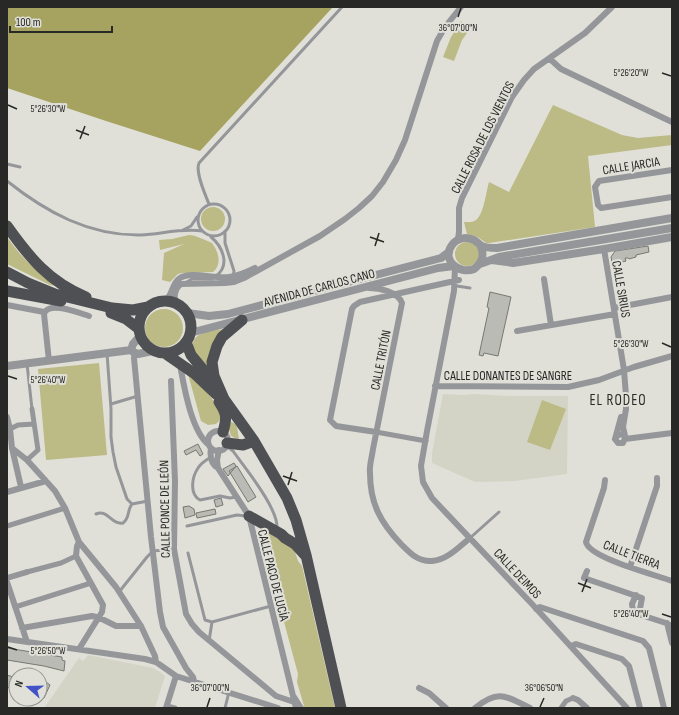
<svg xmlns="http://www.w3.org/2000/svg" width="679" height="715" viewBox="0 0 679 715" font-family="'Sofia Sans Condensed',sans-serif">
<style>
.built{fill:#d4d4c6}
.green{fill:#bcba85}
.water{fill:#a6a361}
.building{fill:#bbbbb5;stroke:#787872}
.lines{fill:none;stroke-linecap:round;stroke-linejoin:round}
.service{stroke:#959699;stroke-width:3}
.pedestrian{stroke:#959699;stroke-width:5}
.minor{stroke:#959699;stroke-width:6}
.tertiary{stroke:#959699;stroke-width:8}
.trunk{stroke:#4e5054;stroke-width:11}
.ticks{fill:none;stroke:#282826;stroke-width:1.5}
.labels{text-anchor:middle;stroke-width:4;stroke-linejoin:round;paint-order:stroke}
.street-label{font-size:13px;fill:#282826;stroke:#e0e0d9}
.quarter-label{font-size:15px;letter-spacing:1px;fill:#2c2c27;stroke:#e0e0d9}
.ticks-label{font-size:10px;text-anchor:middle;fill:#282826;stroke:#e0e0d9;stroke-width:4;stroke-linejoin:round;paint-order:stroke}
</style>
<rect width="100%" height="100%" fill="#e0e0d9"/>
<path class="built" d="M443 394 464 395 474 394 508 396H568L567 474 515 481 475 482 432 463V453Z
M88 655 153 668 160 672 165 676 155 708H44L79 658 83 661Z"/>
<path class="green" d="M461 21 470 29 462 40 454 61 443 57 451 37Z
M553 105 622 135 638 138 672 135V145L588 156 595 227 489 243H486C480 238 475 235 467 234L464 222C468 222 472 223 476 220 484 214 486 192 489 182L509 192Z
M201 219a12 12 0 1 1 24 0a12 12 0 1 1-24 0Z
M189 235C195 235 205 240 212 243 219 252 222 265 213 272L182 273 178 274 170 282 162 280 164 253 184 244 160 250 159 240 172 239Z
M7 237C21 257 37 273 57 286L50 285 7 264Z
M455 254a12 12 0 1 1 24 0a12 12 0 1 1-24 0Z
M145 328a19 19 0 1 1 38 0a19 19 0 1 1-38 0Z
M226 329 211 373C202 365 183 345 199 335 207 331 218 330 226 329Z
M99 363 107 455 46 460 38 369Z
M188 374C200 385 220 402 221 419L216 424 208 425 201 421Z
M542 400 566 409 550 450 527 442Z
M231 422C239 424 237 432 239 438L237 439 231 436 229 429Z
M261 529 293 546 298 561 302 566 335 708H305L304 706 297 682 298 674 261 536H257V532Z"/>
<path class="water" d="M7 7H333L200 151 106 121 7 88Z"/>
<path class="building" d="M648 246 649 252 636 255V257L629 259 628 258H625L626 261 618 263 621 283 616 284 611 257 615 251Z
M490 292 511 297 498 356 484 353 483 356 479 355 489 308 487 307Z
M198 444 203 454 200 456 196 450 186 455 184 451Z
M234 463 236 466 228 476 223 469Z
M237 466 256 497 248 502 229 471Z
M221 498 223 505 216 507 214 500Z
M189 506 194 509 195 515 185 518 183 507Z
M215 509 216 514 197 518 196 513Z
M7 648 62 657V660L65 661 64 671 44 666 7 660Z
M7 675 16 678V690L7 687Z
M46 682 50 685 44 698 40 697V685L45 686Z"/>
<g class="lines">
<path class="service" d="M7 164 20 167
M7 181C46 212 89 236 141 235 161 234 182 228 202 231
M198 220a16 16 0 1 1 32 0a16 16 0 1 1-32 0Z
M209 204C205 194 195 172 199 163L342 7
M183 230 191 226 197 217
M225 231V243L234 271 233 277
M211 237C222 246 231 265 216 276
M185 283 192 279H212
M457 286 470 288
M107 353 111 409V437L113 452 116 467 127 499 132 504
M27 364 32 409
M111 404 138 396
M224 448H229L233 451C245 468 279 509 277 529
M211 457C206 460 201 463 198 468 192 477 189 494 200 500L220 496 230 498 236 497
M96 514C108 509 111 525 123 523 130 518 127 510 132 504L148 501
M187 526 237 515 246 516
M470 538 499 512
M188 553 205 620 212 622
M119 592 147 557 153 551 174 549
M209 641 212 622 271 606
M225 708 229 692"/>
<path class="pedestrian" d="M10 429 18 425 34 424
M376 432 426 441
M27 460 38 450 32 409
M7 526 65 508
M27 572 61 563 76 556
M15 607 91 583
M167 706 175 708
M561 708 566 701 573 698"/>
<path class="minor" d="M550 59 561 69 672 122
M672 170 599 181 595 187 598 205 601 208 672 197
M458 239 459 232V208L462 198 512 97 524 80 534 69 585 33 612 7
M604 249 624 370 626 396V409L623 427 625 436
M455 267 454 291 427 431 421 466 423 482 432 498 532 604 627 708
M544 279 551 325
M369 288C380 288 398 292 402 303L373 449C372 457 369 466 370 473 370 504 381 523 401 544 410 553 418 562 432 561 447 560 459 547 470 538
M165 301C173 295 171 284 180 278 191 271 215 279 229 277 238 276 247 272 255 268
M175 303C174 296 175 288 181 284L225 283 234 282 244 278 320 236 345 219 359 208 372 196 383 182 396 160 405 140 437 41 445 27 461 7
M7 305 44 312
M614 308 672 297
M517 331 615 314
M135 353 134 358 151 537 160 612 163 627 186 668 193 677 194 681
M49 361 44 314C48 300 79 313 89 316
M180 365C184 386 191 431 209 445
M171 381 175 481 174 549 186 614 192 624 199 632 276 696 294 702
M435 386 568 387 599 380 634 367 672 356
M7 417 10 429 12 448 21 487
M208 441a10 10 0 1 1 20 0a10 10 0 1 1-20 0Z
M376 432 336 426 330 420 352 309 354 306 360 302 459 280
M615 439 618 435 623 434 625 438 623 443H618L615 439 621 417
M625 439 672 433
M12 448 27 460 55 491 65 508 79 542 116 587 141 626 155 656 156 662
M211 448C210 455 210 464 218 468L249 516 296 708
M218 468 217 460 219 450
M605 480 604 488 586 542C589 558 656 575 672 581
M7 492 46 481
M630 567 657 486V478
M587 571 584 578 642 598 639 614
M7 578 27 572
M7 582 27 642
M636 595 632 604 633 611 635 613 672 625
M536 609 540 607 643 641 649 648 664 708
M667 623 672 643
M22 628 92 616 100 618 116 626H141
M7 639 145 659 156 662 176 676 278 708
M571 646 576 644 622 659 629 666 640 708
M79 649 102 612 103 605 76 556 77 546 79 542
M419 688 429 693 446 708
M294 697 301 708
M573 698 578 700 587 708
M166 708 176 676
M475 708C498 689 506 696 530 708"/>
<path class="tertiary" d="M480 245C485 254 482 263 474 269 459 275 441 260 452 245 457 238 467 236 474 240 477 242 479 244 482 246 486 248 492 248 497 248L672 218
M492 260 513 263 604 249 672 237
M480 264 499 257 672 228
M187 313 209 316 228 314 337 285 441 258 449 252
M190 333 438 268 454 266
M131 350 133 352 138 354 153 351
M131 350 133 344 140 336
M7 366 131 350"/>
<path class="trunk" d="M7 226C29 257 49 282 86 297
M7 272 28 283 55 294 112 308 133 310 148 307
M7 291 61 301
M139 327a26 26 0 1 1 52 0a26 26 0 1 1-52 0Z
M111 313 126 319 139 329
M242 320 222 337 217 346 212 362 214 376 224 399 254 441 287 498 296 520 306 555 341 708
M186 342 191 355 215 384
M166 354 195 374 216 394 224 399
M219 402C227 414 227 418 223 432
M227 443 243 445 254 441
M249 516 281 534 285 538 295 544 305 555"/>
</g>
<path class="ticks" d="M458 17 461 8M662 73 671 76M8 105 17 109M76 130 89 135M80 139 85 126M370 237 384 242M375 246 379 233M662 343 671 347M8 376 17 379M283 476 297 481M288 485 292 472M578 583 591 588M582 592 587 579M662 614 671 617M8 647 17 650M207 707 210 698M540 707 544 698"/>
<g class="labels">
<g class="street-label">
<text transform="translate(482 137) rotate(-63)" y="5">CALLE ROSA DE LOS VIENTOS</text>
<text transform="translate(631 165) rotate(-9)" y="5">CALLE JARCIA</text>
<text transform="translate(319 287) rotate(-15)" y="5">AVENIDA DE CARLOS CANO</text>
<text transform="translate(622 289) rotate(80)" y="5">CALLE SIRIUS</text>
<text transform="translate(380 360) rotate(-79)" y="5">CALLE TRITÓN</text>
<text x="508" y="380">CALLE DONANTES DE SANGRE</text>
<text transform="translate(164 509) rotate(-91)" y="5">CALLE PONCE DE LEÓN</text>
<text transform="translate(632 554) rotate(21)" y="5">CALLE TIERRA</text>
<text transform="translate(518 573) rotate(47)" y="5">CALLE DEIMOS</text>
<text transform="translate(274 575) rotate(76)" y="5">CALLE PACO DE LUCÍA</text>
</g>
<g class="quarter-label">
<text x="618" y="405">EL RODEO</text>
</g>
</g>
<g class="ticks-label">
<text x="458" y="31">36°07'00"N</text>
<text x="631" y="76">5°26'20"W</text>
<text x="48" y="112">5°26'30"W</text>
<text x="631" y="347">5°26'30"W</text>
<text x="48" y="383">5°26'40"W</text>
<text x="631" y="617">5°26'40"W</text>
<text x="48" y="654">5°26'50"W</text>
<text x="210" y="691">36°07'00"N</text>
<text x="544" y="691">36°06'50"N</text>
</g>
<rect width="679" height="715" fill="none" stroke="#282826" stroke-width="16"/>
<g transform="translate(28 687) rotate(290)"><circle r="19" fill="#e0e0d9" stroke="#969691"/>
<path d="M0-3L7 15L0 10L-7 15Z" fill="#4253c7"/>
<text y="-6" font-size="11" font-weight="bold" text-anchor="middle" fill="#282826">N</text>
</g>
<path d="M10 26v6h102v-6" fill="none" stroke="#282826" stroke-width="2"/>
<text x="16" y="26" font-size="12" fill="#282826" stroke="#e0e0d9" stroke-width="3" paint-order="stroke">100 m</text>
</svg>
